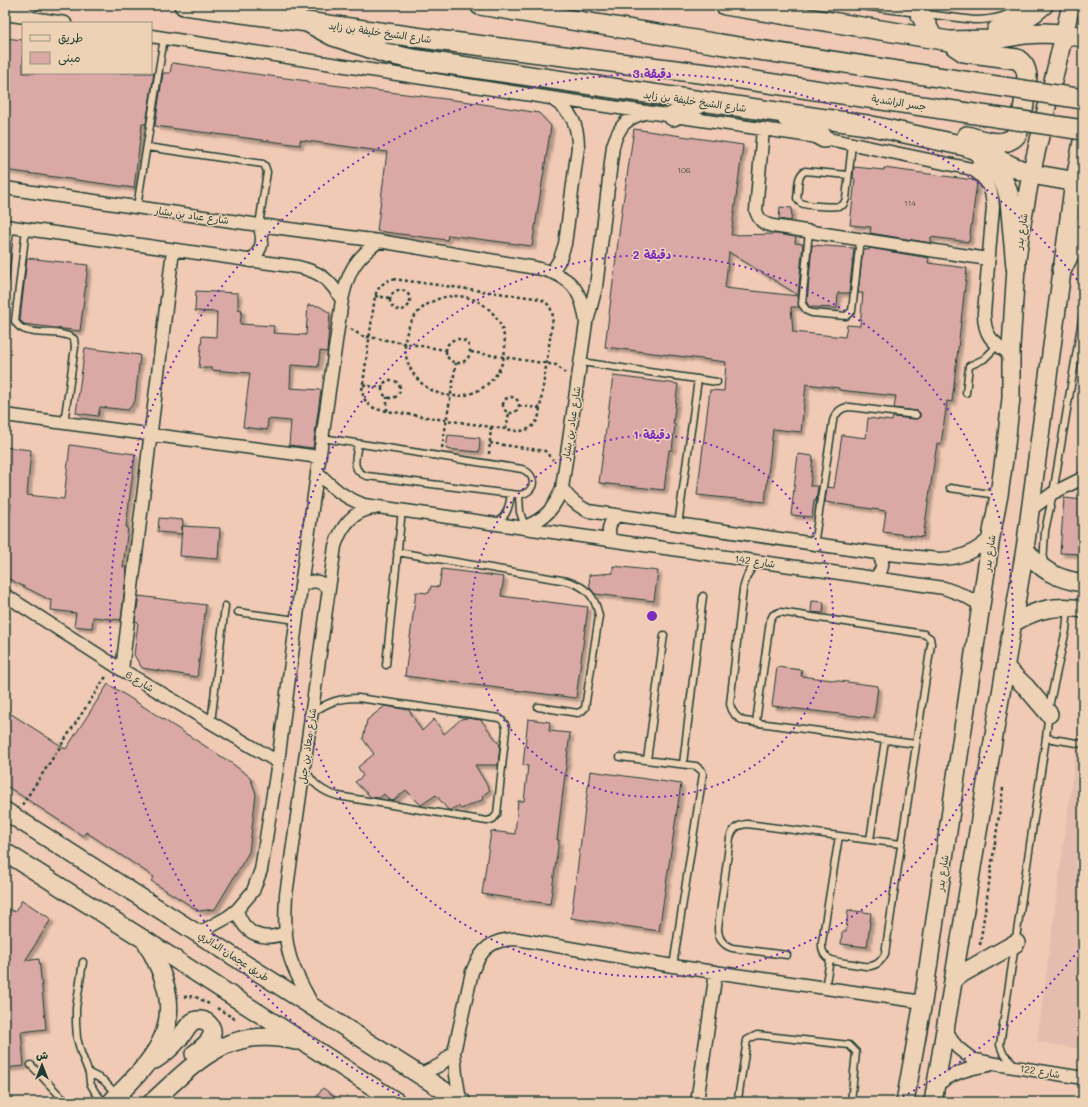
<svg xmlns="http://www.w3.org/2000/svg" width="1088" height="1107" viewBox="0 0 1088 1107" font-family="Mali,'Playpen Sans Arabic',sans-serif">
<style>
.built{fill:#e5bdae}
.building{fill:#daa9a6;stroke:#1f3d34;filter:url(#shadow)}
.lines{fill:none;stroke-linecap:round;stroke-linejoin:round}
.lane-casing{stroke:#1f3d34;stroke-width:9}
.street-casing{stroke:#1f3d34;stroke-width:15}
.secondary-casing{stroke:#1f3d34;stroke-width:20}
.primary-casing{stroke:#1f3d34;stroke-width:22}
.path{stroke:#1f3d34;stroke-width:2.5;stroke-dasharray:3 3;stroke-linecap:butt}
.lane{stroke:#eed2b5;stroke-width:6}
.street{stroke:#eed2b5;stroke-width:12}
.secondary{stroke:#eed2b5;stroke-width:17}
.primary{stroke:#eed2b5;stroke-width:19}
.primary-bridge-casing{stroke:#1f3d34;stroke-width:22;stroke-linecap:butt}
.primary-bridge{stroke:#eed2b5;stroke-width:19}
.ring{fill:none;stroke:#7b2cbf;stroke-width:2;stroke-dasharray:2 4}
.labels{text-anchor:middle;stroke-width:3;stroke-linejoin:round;paint-order:stroke}
.number-label{font-size:8px;fill:#4e5850}
.street-label{font-size:10px;fill:#1f3d34;stroke:#eed2b5}
.centre{fill:#7b2cbf;stroke:#eed2b5;stroke-width:2}
.ring-label{font-size:12px;text-anchor:middle;font-weight:bold;fill:#7b2cbf;stroke:#eed2b5;stroke-width:3;stroke-linejoin:round;paint-order:stroke}
</style>
<defs>
<filter id="shadow"><feDropShadow dx="3.5" dy="3.5" stdDeviation="1" flood-color="#0004"/></filter>
</defs>
<rect width="100%" height="100%" fill="#f0cab5"/>
<filter id="ink" filterUnits="userSpaceOnUse"><feTurbulence type="fractalNoise" baseFrequency=".025" numOctaves="2"/><feDisplacementMap in="SourceGraphic" scale="8" xChannelSelector="R" yChannelSelector="G"/><feConvolveMatrix kernelMatrix="1 2 1 2 8 2 1 2 1" color-interpolation-filters="sRGB"/></filter>
<g filter="url(#ink)">
<path class="built" d="M1083 699V1049L1037 1042Z"/>
<path class="building" d="M5 38 23 40V73H154L146 124H142L134 188 5 170Z
M172 63 308 81V82L470 102 539 113 551 126 532 246 448 235 447 240 377 231 387 152 300 140V145L155 126 163 73H170Z
M634 129 743 145 731 235 777 234 796 237 795 243 803 244 798 295 729 252 725 288 798 296 799 307H791L793 332 845 337 847 325 860 326 863 293H858L863 249 869 250V248L929 258 928 263 967 268 952 402 947 401 941 444 937 443 923 537 883 532 886 511 825 502 827 487 834 488 842 435 866 438 868 418 892 421 893 417 915 419 920 417V413L917 411 894 408 896 396 839 390V388L806 384 801 432 773 429 765 502 697 495 710 390 724 391 726 362 605 347 622 210Z
M854 167 884 170V168L974 180 977 183 969 242 931 237V243L870 233 871 227 850 225 855 179 853 178Z
M780 207 792 208 791 221 779 219Z
M812 245 854 248 849 293H838L837 308 810 307 807 303Z
M27 258 88 265 80 331 24 324 20 320Z
M196 291 238 293V309L242 310 240 324 274 326 273 333 306 335 308 305 319 306 330 313 327 352 320 351 318 367 291 365 290 388 321 390 313 448 289 445 291 421 268 419 267 430 243 427 250 373 212 370V368H199L202 336 216 337 217 312 195 311Z
M85 348 140 355 135 401 128 410 100 407 98 416 76 413Z
M613 376 678 384 673 424 675 425 672 450H669L664 490 599 483Z
M448 435 480 438 479 452 446 449Z
M70 445 135 454 126 527H128L123 567H127L121 620 93 617 92 628 74 626 76 613 51 610 52 601 5 577V530H8L11 503 5 502V447L31 450 27 495 64 499Z
M798 454 813 456 810 486H818L816 501 814 500 812 517 791 515Z
M1064 498 1083 500V554L1060 553Z
M159 518 183 520 182 534 158 532Z
M182 526 220 528 218 559 180 556Z
M613 566 658 571 654 601 595 594 590 588 589 575 613 573Z
M442 569 504 577 501 596 588 607 576 698 405 676 416 592 429 593 431 586 439 587Z
M139 596 206 605 197 677 142 668 134 655 138 622 135 621Z
M812 601 824 602 823 613 811 612Z
M777 667 802 670 801 676 878 686 874 718 772 706Z
M108 684 230 762 250 777 256 794 249 852 215 909 199 911 151 881 154 877 86 832 83 836 5 785V710L66 749Z
M385 706 409 710 422 731 434 719 444 734 461 719 467 718 481 720 500 745 498 765H475L490 790 482 796 484 799 461 809 458 806 450 810H448L436 795 421 805 406 790 393 801 389 800 384 794 379 798 371 797 355 782 363 776 358 767 374 754 363 739 367 720Z
M528 719 550 722 549 731 570 733 557 840H559L550 904 482 894 491 831 515 834 518 801H524L528 766 523 765Z
M590 771 681 784 659 931 571 918Z
M22 900 51 919 25 961 39 959 46 1029 21 1032 24 1066 5 1068V918L11 910 15 912Z
M848 910 871 913 867 947 841 944 842 932H846Z
M323 1088 342 1102H313Z"/>
<g class="lines">
<g class="lane-casing">
<path id="lane" d="M854 5 974 20C991 20 1009 17 1022 5
M147 147 263 164 265 166 267 172 259 225
M848 175 805 171C796 176 799 189 797 198 799 201 798 201 801 203 807 206 838 208 843 205L846 199 852 144
M137 207 164 38
M26 229 15 321C24 340 59 327 74 339L75 347 64 423
M809 231 802 304 807 311 812 313 846 316 852 311 860 239
M5 280 10 227
M581 362 717 382
M966 393 969 366 984 359 993 350 996 344
M322 438C389 448 456 459 522 469 538 476 536 492 519 495L367 476C350 471 356 457 358 444
M950 488 997 495
M519 495 520 512 525 527
M496 523C507 517 509 507 511 494
M678 525 698 379
M814 545 833 421C836 412 841 407 850 407L916 415
M397 552 567 581C587 587 595 596 599 616L585 708 582 711 578 713 538 707
M756 561 747 576 743 589 730 704C732 713 736 718 744 721L916 744
M1043 565 1045 531 1053 493 1083 314
M238 612 296 620
M386 665 402 510
M756 722 770 621 773 615 780 612 924 634 930 638 931 644 885 954C882 960 878 965 871 966 866 967 859 965 853 964 838 962 820 962 822 942L839 836
M211 723 225 606
M1046 738 1083 744
M620 757 696 766 702 771 703 774 673 966
M647 760 664 635
M683 764 703 596
M306 770C312 784 323 792 338 796L487 821 493 819 497 814 506 730C506 724 504 721 499 718L358 698C340 698 327 702 313 713
M870 840 885 740
M787 955 732 948C723 945 718 938 718 928L730 838C733 828 738 825 747 824L901 844
M83 962 76 1008V1023L77 1038 81 1053 89 1073 90 1083 95 1092 104 1102
M825 988 830 960
M1014 1064 1003 1053 1000 1045 1046 738 1050 702 1066 630 1068 608
M31 1065 62 1098 71 1102
M89 1073 103 1080 117 1095
M738 1102V1099L747 1040 757 1035 849 1045 856 1052 851 1102"/>
</g>
<g class="street-casing">
<path id="street" d="M6 12 33 5
M5 14 65 23
M151 36 551 98 824 138 972 169C988 180 992 188 993 207L984 313C984 337 993 342 1011 355
M763 129 756 211C759 220 763 224 773 226L988 259
M5 188 259 225 379 241 536 268C569 275 582 288 586 323L562 488C554 509 546 518 525 527
M5 226 298 267C321 272 330 280 342 300
M250 261C262 251 265 240 259 225
M552 272 560 259 565 244 578 147C578 124 572 112 552 99
M588 318 596 287 613 146C619 126 626 118 645 113
M5 415 319 457
M317 472C334 489 342 496 364 505L944 588 963 595 981 605
M562 488C569 499 576 505 588 511L877 553 939 559C960 559 975 552 991 537
M1030 510 1053 493 1083 478
M611 540C607 531 609 523 616 516
M875 578C883 570 885 562 877 553
M301 586C311 580 320 579 328 589
M5 595 122 670 278 762
M122 670 173 250
M237 910C243 934 264 943 286 932
M199 933 228 917 237 910 253 891 261 870 278 762 301 586 342 300C348 271 355 259 379 241
M313 1006C305 990 295 974 290 957 284 937 285 915 286 895L335 546C341 527 353 510 375 508
M945 1026 952 1041 958 1048 972 1059 996 1064 1083 1078
M419 1075 440 1065 454 1052
M936 1086C952 1073 969 1068 989 1065
M460 1101 456 1075 454 1052 472 972C481 949 491 939 517 939L673 966 923 1002
M697 1102 716 972"/>
</g>
<g class="secondary-casing">
<path id="secondary" d="M1025 549C1041 571 1057 579 1083 583
M1013 623C1037 609 1055 605 1083 609
M1006 668 1026 687 1049 714
M5 811 462 1102
M5 852 145 940 397 1102
M954 978 1016 943
M155 1060C164 1054 172 1047 178 1040 184 1034 187 1024 194 1021 204 1016 216 1027 211 1037 208 1044 199 1050 194 1054
M111 1102C145 1067 182 1035 164 981 160 967 152 953 145 940
M152 1102C198 1060 229 1025 296 1041
M905 1102 923 1002 991 537 999 495 1006 445 1011 398V347L1016 267 1021 229 1031 174 1071 5
M933 1102 1025 549 1072 196 1083 136"/>
</g>
<g class="primary-casing">
<path id="primary" d="M184 5 444 41 715 75
M480 5 719 44
M725 5 949 41 989 40 1025 34 1043 33 1064 34 1083 37
M920 13 933 38
M307 22 333 36 385 53 412 59 867 125 965 146 991 156 1011 166 1031 174 1083 183
M997 30C1015 25 1029 18 1043 5
M955 46 964 52 1017 59C1024 64 1026 68 1027 76 1025 91 1024 118 1018 132 1016 137 1010 141 1004 142 993 145 978 139 967 136
M673 116 703 102
M787 118 824 138
M982 159C999 169 1006 182 1010 201L1016 267
M1062 269 1083 225"/>
</g>
<path class="path" d="M393 279 535 298C546 300 552 306 553 318L539 415C536 426 529 431 518 431L380 410C369 407 364 402 362 391L375 296C378 287 383 282 393 279Z
M390 300a10 10 0 1 1 20 0a10 10 0 1 1-20 0Z
M375 296 390 298
M405 346a50 50 0 1 1 100 0a50 50 0 1 1-100 0Z
M351 329 362 336 446 350
M446 351a12 12 0 1 1 24 0a12 12 0 1 1-24 0Z
M471 352 556 365 565 373
M382 389a9 9 0 1 1 18 0a9 9 0 1 1-18 0Z
M363 385 382 388
M503 405a8 8 0 1 1 16 0a8 8 0 1 1-16 0Z
M519 406 540 408
M387 411V397
M506 429 509 413
M490 443 545 451 553 460
M442 448 456 363
M489 454 491 427
M22 805 107 675
M980 945 1003 788
M184 997 194 996 209 1004
M217 1008 235 1019"/>
<use href="#lane" class="lane"/>
<use href="#street" class="street"/>
<use href="#secondary" class="secondary"/>
<use href="#primary" class="primary"/>
<g class="primary-bridge-casing">
<path id="primary-bridge" d="M719 44 1083 99
M715 75 1083 130"/>
</g>
<use href="#primary-bridge" class="primary-bridge"/>
</g>
</g>
<g class="ring">
<circle cx="652" cy="616" r="181"/>
<circle cx="652" cy="616" r="361"/>
<path d="M1082 946A542 542 0 0 1 894 1101M410 1101A542 542 0 1 1 1082 286"/>
</g>
<g class="labels">
<g class="number-label">
<text x="684" y="173">106</text>
<text x="910" y="206">114</text>
</g>
<g class="street-label">
<text transform="translate(380 32) rotate(8)" y="4">شارع الشيخ خليفة بن زايد</text>
<text transform="translate(695 101) rotate(8)" y="4">شارع الشيخ خليفة بن زايد</text>
<text transform="translate(899 102) rotate(9)" y="4">جسر الراشدية</text>
<text transform="translate(192 215) rotate(8)" y="4">شارع عباد بن بشار</text>
<text transform="translate(1021 231) rotate(-81)" y="4">شارع بدر</text>
<text transform="translate(571 423) rotate(-81)" y="4">شارع عباد بن بشار</text>
<text transform="translate(989 553) rotate(-82)" y="4">شارع بدر</text>
<text transform="translate(755 561) rotate(8)" y="4">شارع 142</text>
<text transform="translate(140 681) rotate(31)" y="4">شارع 6</text>
<text transform="translate(307 746) rotate(-82)" y="4">شارع معاذ بن جبل</text>
<text transform="translate(942 873) rotate(-82)" y="4">شارع بدر</text>
<text transform="translate(234 956) rotate(33)" y="4">طريق عجمان الدائري</text>
<text transform="translate(1040 1071) rotate(9)" y="4">شارع 122</text>
</g>
</g>
<circle cx="652" cy="616" r="6" class="centre"/>
<g class="ring-label">
<text x="652" y="78">3 دقيقة</text>
<text x="652" y="259">2 دقيقة</text>
<text x="652" y="439">1 دقيقة</text>
</g>
<rect width="1088" height="1107" fill="none" stroke="#eed2b5" stroke-width="20"/>
<rect x="10" y="10" width="1068" height="1087" fill="none" stroke="#1f3d34" stroke-width="1.5" filter="url(#ink)"/>
<rect x="22" y="22" width="130" height="52" fill="#eed2b5" stroke="#9b9681"/>
<rect x="30" y="35" width="20" height="6" fill="#eed2b5" stroke="#9b9681"/>
<text x="58" y="42" font-size="12" fill="#1f3d34">طريق</text>
<rect x="30" y="52" width="20" height="12" fill="#daa9a6" stroke="#9b9681"/>
<text x="58" y="62" font-size="12" fill="#1f3d34">مبنى</text>
<g transform="translate(42 1065)" stroke="#eed2b5" stroke-width="3" paint-order="stroke">
<path d="M0-3L7 15L0 10L-7 15Z" fill="#1f3d34"/>
<text y="-6" font-size="11" font-weight="bold" text-anchor="middle" fill="#1f3d34">ش</text>
</g>
</svg>
